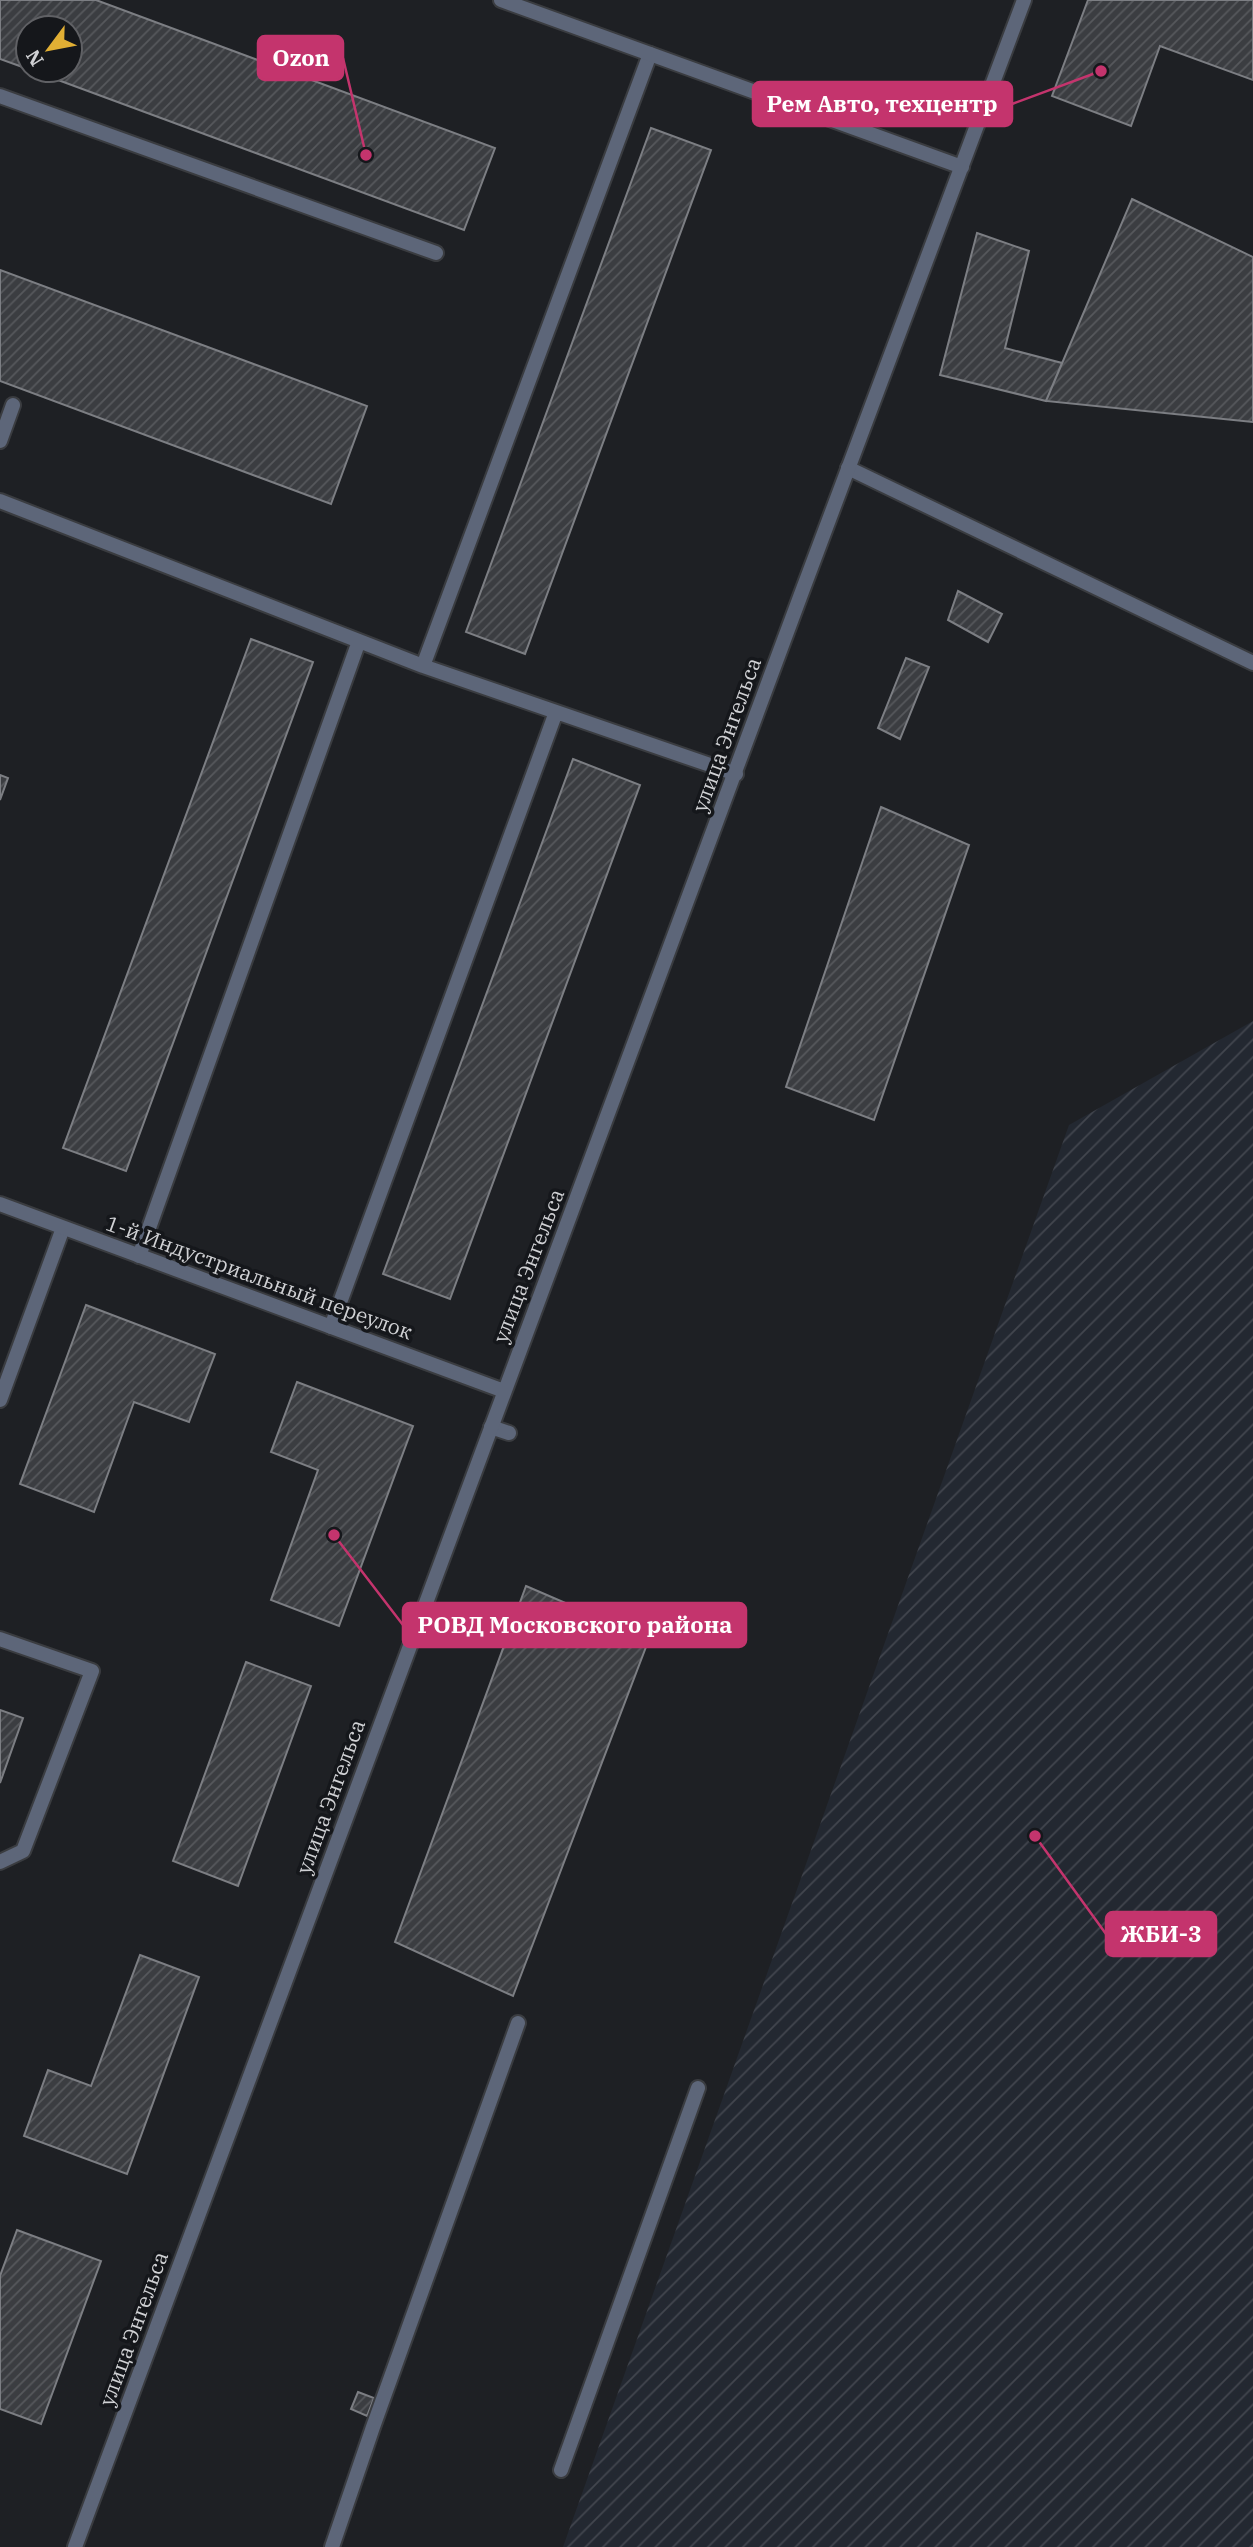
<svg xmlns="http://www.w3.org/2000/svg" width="1253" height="2547" viewBox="0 0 1253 2547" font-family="'IBM Plex Serif',serif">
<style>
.industrial{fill:url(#industrial-furrows)}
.building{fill:url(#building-hatch);stroke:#7c7e83;stroke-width:2}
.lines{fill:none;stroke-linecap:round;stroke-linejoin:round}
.lane-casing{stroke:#3a3c40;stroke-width:18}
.street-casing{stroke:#3a3c40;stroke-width:18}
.lane{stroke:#5d6679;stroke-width:14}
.street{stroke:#5d6679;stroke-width:14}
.labels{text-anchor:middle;stroke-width:7;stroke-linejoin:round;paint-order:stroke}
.street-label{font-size:21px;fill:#d0d1d4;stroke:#15171b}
.leader{fill:none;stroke:#c4346d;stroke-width:2.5}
.callout-dot{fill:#c4346d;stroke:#15171b;stroke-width:2.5}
.callout{fill:#c4346d;stroke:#c4346d;stroke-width:2.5}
.callout-label{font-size:23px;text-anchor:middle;font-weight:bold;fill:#fff}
</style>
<defs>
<pattern id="industrial-furrows" width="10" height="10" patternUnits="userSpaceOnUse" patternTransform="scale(1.75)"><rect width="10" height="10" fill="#232831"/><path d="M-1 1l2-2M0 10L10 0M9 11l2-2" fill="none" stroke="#42464e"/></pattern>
<pattern id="building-hatch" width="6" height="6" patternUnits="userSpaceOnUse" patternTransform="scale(1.75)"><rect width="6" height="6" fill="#3b3d41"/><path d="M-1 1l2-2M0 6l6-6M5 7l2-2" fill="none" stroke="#56585c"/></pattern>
</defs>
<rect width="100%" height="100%" fill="#1e2024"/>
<path class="industrial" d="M1253 1021V2547H563L1069 1125Z"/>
<path class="building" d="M0 0H96L495 148 464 230 31 70H70V28H28V69L0 59Z
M1088 0H1253V80L1160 46 1131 126 1052 96Z
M651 128 711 150 525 654 466 632Z
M1132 199 1253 257V422L1046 401Z
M977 233 1029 251 1005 348 1062 363 1046 401 940 375Z
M0 270 367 406 331 504 0 381Z
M958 591 1002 614 988 642 948 620Z
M251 639 313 662 126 1171 63 1148Z
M906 658 929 667 900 739 878 728Z
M573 759 640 785 450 1299 383 1274Z
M0 775 8 778 0 800Z
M881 807 969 845 874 1120 786 1087Z
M86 1305 215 1354 189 1422 134 1402 94 1512 20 1484Z
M297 1382 413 1426 339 1626 271 1600 318 1470 271 1452Z
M526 1586 649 1639 513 1996 395 1942Z
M246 1662 311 1686 238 1886 173 1861Z
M0 1710 23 1718 0 1783Z
M140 1955 199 1977 127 2174 24 2136 48 2070 91 2086Z
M17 2230 101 2261 41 2424 0 2409V2276Z
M358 2392 374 2398 367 2416 351 2409Z"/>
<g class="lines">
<g class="lane-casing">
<path id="lane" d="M0 96 436 253
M0 441 13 405
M848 468 1253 663
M0 501 423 666 736 774
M423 666 650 54
M139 1256 359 641
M331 1327 556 712
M0 1400 63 1228
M491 1427 509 1433
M0 1639 92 1671 23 1851 0 1862
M561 2470 698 2088
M332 2547 373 2427 518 2023"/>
</g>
<g class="street-casing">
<path id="street" d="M501 0 962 167
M0 1204 504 1391
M75 2547 800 597 1024 0"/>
</g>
<use href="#lane" class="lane"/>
<use href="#street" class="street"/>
</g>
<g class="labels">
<g class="street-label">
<text transform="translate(727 735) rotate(-70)" y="7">улица Энгельса</text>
<text transform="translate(529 1266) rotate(-69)" y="7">улица Энгельса</text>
<text transform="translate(259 1278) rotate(20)" y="7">1-й Индустриальный переулок</text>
<text transform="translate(331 1797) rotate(-70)" y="7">улица Энгельса</text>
<text transform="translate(134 2329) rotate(-70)" y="7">улица Энгельса</text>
</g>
</g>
<path class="leader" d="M366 155L343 58M1101 71L1012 104M334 1535L403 1625M1035 1836L1106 1934"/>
<g class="callout-dot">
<circle cx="366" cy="155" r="7"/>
<circle cx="1101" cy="71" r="7"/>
<circle cx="334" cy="1535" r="7"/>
<circle cx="1035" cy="1836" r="7"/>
</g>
<g class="callout">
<rect x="258" y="36" width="85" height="44" rx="7"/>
<rect x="753" y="82" width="259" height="44" rx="7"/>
<rect x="403" y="1603" width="343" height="44" rx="7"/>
<rect x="1106" y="1912" width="110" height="44" rx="7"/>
</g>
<g class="callout-label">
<text x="301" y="66">Ozon</text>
<text x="882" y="112">Рем Авто, техцентр</text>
<text x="575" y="1633">РОВД Московского района</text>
<text x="1161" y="1942">ЖБИ-3</text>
</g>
<g transform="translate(49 49) rotate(238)"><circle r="33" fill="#15171b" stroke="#606165" stroke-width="2"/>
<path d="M0-5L12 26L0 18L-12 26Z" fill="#e1af34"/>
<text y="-10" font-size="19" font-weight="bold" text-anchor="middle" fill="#d0d1d4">N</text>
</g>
</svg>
